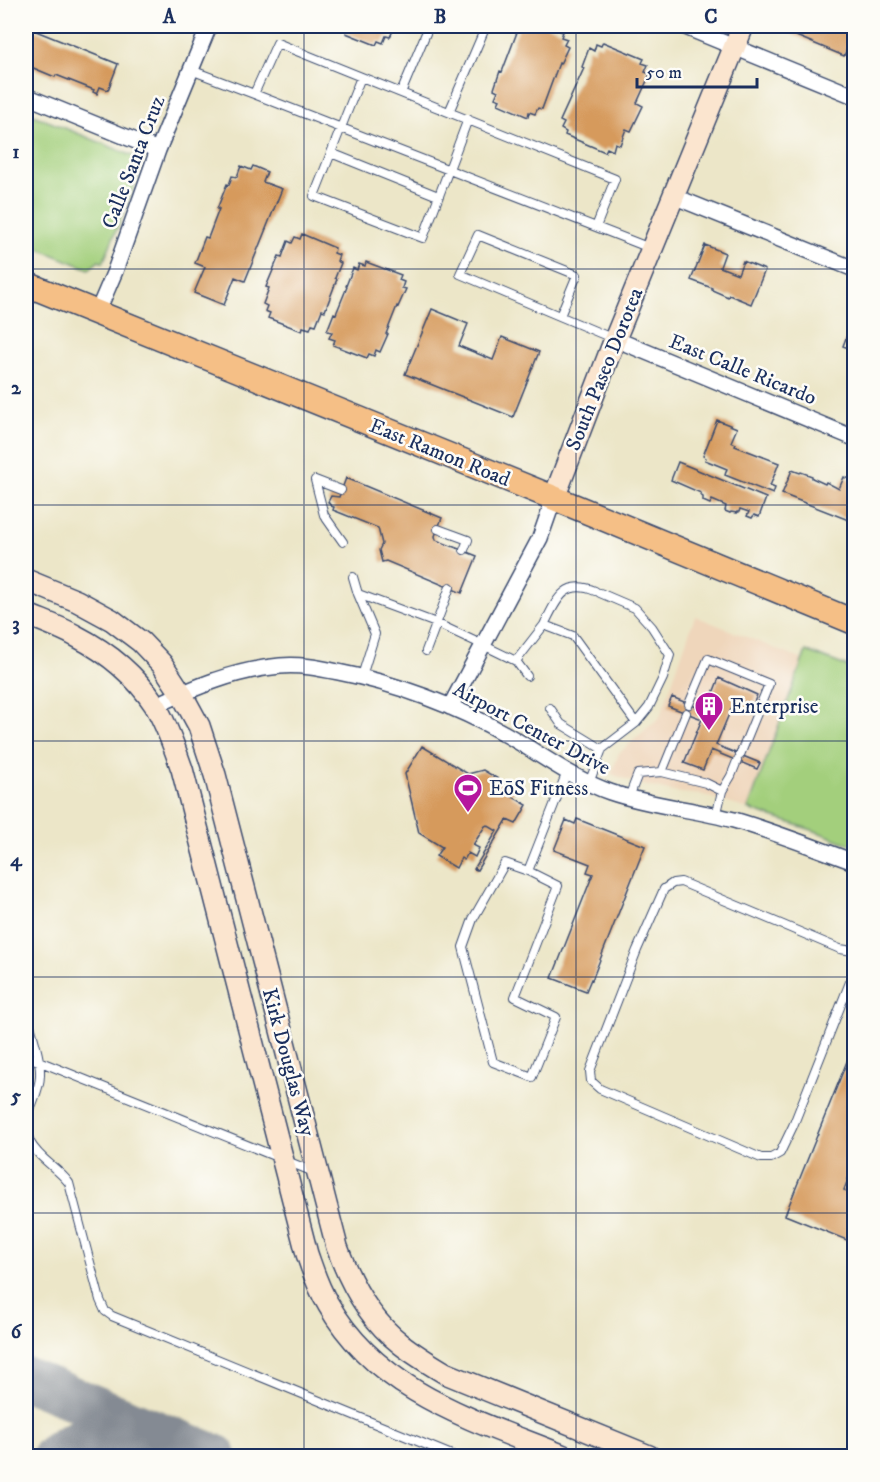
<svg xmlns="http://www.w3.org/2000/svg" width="880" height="1482" viewBox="0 0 880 1482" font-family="'IM FELL DW Pica',serif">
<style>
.built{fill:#efd6bb}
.green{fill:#a3cf7c;stroke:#5f7f6d;stroke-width:1.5}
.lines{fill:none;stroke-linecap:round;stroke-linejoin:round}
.taxiway{stroke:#848a93;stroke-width:44}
.building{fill:#d69a5c}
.lane-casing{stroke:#3a4a6e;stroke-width:10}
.street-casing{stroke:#3a4a6e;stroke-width:18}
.secondary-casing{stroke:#3a4a6e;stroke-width:24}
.primary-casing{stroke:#3a4a6e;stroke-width:27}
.lane{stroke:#fff;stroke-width:8}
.street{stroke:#fff;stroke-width:15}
.secondary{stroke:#fbe5cf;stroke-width:21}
.primary{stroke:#f5bf86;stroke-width:24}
.grid{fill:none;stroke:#1b2f5e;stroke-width:1.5;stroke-opacity:0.55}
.labels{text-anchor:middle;stroke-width:5;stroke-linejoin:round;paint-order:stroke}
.street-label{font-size:21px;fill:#1b2f5e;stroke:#fdfcf7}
.poi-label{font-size:21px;fill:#1b2f5e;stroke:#fdfcf7;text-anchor:start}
.neatline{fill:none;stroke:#1b2f5e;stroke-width:2}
.grid-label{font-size:20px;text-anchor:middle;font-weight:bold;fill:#1b2f5e}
</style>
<rect width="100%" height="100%" fill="#fdfcf7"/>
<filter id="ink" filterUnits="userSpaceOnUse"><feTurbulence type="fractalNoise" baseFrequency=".0167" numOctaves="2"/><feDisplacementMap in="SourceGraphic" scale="12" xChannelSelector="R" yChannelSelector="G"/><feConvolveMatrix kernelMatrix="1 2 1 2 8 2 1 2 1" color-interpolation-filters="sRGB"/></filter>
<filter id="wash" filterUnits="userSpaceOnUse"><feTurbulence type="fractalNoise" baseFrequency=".008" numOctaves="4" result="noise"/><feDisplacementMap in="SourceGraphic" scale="24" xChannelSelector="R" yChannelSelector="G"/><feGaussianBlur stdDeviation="1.35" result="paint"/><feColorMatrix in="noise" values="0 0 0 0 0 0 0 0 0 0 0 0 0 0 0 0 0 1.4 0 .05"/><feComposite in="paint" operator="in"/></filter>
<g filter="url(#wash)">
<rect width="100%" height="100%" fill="#ece6c8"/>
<path class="built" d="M695 616 803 660 748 809 702 795 673 792 639 784 611 774 619 753 660 717Z"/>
<path class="green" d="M26 112 138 158 141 169 103 263 99 261 89 269 26 244Z
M806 651 854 669V846L815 831 748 809Z"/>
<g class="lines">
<path class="taxiway" d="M26 1379 215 1456
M54 1456C81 1435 111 1426 146 1431"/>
</g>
<g id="blocks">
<path class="building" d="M340 26H395L390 37 386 36 383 43 378 41 376 45 346 33 348 29Z
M525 26H548L563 32 561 37 567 39 564 45 568 47 560 64 559 63 542 109 538 108 535 114 529 112 528 117 498 104 500 100 495 98 498 91 494 89 500 71 502 72 519 27 523 29Z
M784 26H838L836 29 852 36 844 56 782 30Z
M26 27 118 64 108 90 100 87 97 94 93 92 94 90 56 75 55 77 31 67 32 65 26 62Z
M603 42 644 59 642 63 648 65 645 72 650 74 637 103 643 106 631 131 626 129 620 145 615 143 613 151 607 148 605 152 565 135 566 132 561 129 564 123 560 121 584 68 582 67 589 48 594 51 596 44 601 46Z
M241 166 251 170 253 166 267 172 263 182 282 189 245 281 235 277 224 305 194 293 205 267 195 263 205 237 208 238 219 209H217L227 184 229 185 232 176 237 177Z
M302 234 335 248 334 253 339 255 337 261 341 263 335 278 337 279 325 311 322 310 316 325 312 324 310 329 303 327 302 331 268 318 270 313 265 311 267 306 263 304 269 288 266 287 279 256 282 257 288 241 292 243 295 237 300 239Z
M705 245 725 253 720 267 738 274 743 261 765 270 751 304 729 295 728 297 712 290V288L691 280Z
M366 262 401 275 399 280 404 282 402 288 406 289 398 307 397 306 386 334H388L380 352 376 350 374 356 369 354 367 358 333 345 335 340 329 338 332 332 327 331 334 313 336 314 347 287 346 286 353 268 357 270 359 264 365 266Z
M432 309 468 324 459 346 493 360 502 337 539 352 513 417 405 374Z
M854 317V350L843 346Z
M717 420 737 428 731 442 736 444 735 446 779 463 770 486 775 488 773 494 725 475 727 469 705 460 706 458 703 456Z
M678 462 766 498 759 517 754 515 752 518 747 516 749 512 740 509 739 512H737V513L731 512 730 513 725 511 726 506 712 500 710 504 703 501V497L700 495 701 493 671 480Z
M792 470 800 473 801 472 812 476V478L825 484 826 482 839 489 844 477 854 481V513L851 521 782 494Z
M346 478 442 518 435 536 436 540 477 556 462 593 386 561 382 562 379 550 382 544 378 528 333 510 334 507 331 506 328 502 331 496 339 497Z
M719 678 757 695 749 714 732 707 716 745 760 763 757 769 711 750 703 770 684 763 702 719 668 706 672 697 706 711Z
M422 746 468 774 483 770 515 789 511 796 527 805 516 824 507 820 477 870 474 869 497 831 487 825 485 826 473 845 479 848 475 857 468 853 464 860 461 858 456 868 436 856 442 847 419 833 405 774Z
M577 819 645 846 592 980 591 979 586 991 552 978 593 874 587 872 590 864 554 850 566 820 575 824Z
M854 1044V1163L844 1190 854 1194V1243L785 1215Z"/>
</g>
</g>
<g filter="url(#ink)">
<use href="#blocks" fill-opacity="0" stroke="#3a4a6e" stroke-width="1.5"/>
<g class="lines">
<g class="lane-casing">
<path id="lane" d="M191 70 254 94
M361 77 314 196 423 238 468 119
M401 93 429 26
M449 112 486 26
M331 153 438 196
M596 227 615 179 277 43 254 94C386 145 518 197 650 248
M560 316 577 275 478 235 460 274 614 339
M341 490 315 480 324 515 343 542
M438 529 468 540 464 550
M353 577 358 594 436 623 483 645 516 661 527 676
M595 591C564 578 556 601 544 625L573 636 636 723 649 707 663 678 670 655 652 627 635 608 600 593
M358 594 375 634 362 676
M426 651 450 587
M516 661 544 625
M689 704 708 659 769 684 740 755
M550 708 561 724 602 749 589 783
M602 749 636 723
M662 772 686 713
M722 791 731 776 737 761
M629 797 638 774 662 772 706 783 722 791 716 817
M528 871 558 886 515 997 556 1017 532 1077 493 1062 463 947 473 919 505 863 528 871 567 772
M853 951 840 949 681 882 673 883 664 889 637 950 590 1071 591 1081 600 1089 761 1158H771L780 1153 793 1126 854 972
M26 1010C30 1029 41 1056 40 1075 40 1099 18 1117 30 1142 39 1159 58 1168 69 1183L100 1300 105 1311 112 1316 454 1456
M26 1056 314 1172"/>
</g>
<g class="street-casing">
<path id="street" d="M683 26 854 96
M26 96 158 150
M673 196 854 269
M97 313 115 271 158 150 209 26
M615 339 854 438
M155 706C195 687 235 670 280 666 299 664 319 668 338 672 395 683 457 706 507 735 542 755 573 779 610 792 651 806 694 809 734 820 775 832 815 848 854 862
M450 707 540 538 554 498"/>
</g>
<g class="secondary-casing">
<path id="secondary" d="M554 498 615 339 743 26
M26 580 77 601 112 620 141 642 162 664 181 693 199 726 215 775 337 1247C350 1283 370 1320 401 1344 415 1355 430 1364 445 1373L649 1456
M26 614C42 621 60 627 76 636 107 652 136 676 155 705 167 725 174 747 182 769L307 1254C313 1271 318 1288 328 1304 379 1394 475 1420 564 1456"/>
</g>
<g class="primary-casing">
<path id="primary" d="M26 284 554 498 854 622"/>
</g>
<use href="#lane" class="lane"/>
<use href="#street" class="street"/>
<use href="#secondary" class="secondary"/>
<use href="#primary" class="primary"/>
</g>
</g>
<path class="grid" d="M304 26V1456M576 26V1456M26 269H854M26 505H854M26 741H854M26 977H854M26 1213H854"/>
<defs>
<g id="building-pin" transform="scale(1.5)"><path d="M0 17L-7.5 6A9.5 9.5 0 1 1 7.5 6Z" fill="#b5179e" stroke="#fdfcf7"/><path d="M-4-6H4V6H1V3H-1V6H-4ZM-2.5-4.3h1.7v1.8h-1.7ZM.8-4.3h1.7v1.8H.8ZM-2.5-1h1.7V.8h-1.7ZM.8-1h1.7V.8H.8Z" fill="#fff"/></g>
<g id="stadium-pin" transform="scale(1.5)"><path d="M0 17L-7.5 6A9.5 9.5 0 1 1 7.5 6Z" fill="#b5179e" stroke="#fdfcf7"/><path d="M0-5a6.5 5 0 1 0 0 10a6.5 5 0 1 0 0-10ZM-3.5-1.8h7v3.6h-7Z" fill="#fff"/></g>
</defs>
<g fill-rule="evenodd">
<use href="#building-pin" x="709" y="706"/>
<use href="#stadium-pin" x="468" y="788"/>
</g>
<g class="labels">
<g class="street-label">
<text transform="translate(133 162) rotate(-69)" y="7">Calle Santa Cruz</text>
<text transform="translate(604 369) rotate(-68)" y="7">South Paseo Dorotea</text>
<text transform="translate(743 369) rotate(22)" y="7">East Calle Ricardo</text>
<text transform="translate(440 452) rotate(22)" y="7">East Ramon Road</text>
<text transform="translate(532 728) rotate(28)" y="7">Airport Center Drive</text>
<text transform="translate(289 1062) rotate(75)" y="7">Kirk Douglas Way</text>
</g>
<g class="poi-label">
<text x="730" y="713">Enterprise</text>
<text x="489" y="795">EōS Fitness</text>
</g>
</g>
<rect width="880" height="1482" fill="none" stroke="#fdfcf7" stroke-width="66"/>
<path d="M637 78v9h120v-9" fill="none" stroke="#1b2f5e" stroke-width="3"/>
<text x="646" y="78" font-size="18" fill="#1b2f5e" stroke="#fdfcf7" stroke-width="4.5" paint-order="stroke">50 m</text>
<rect x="33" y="33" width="814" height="1416" class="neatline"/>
<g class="grid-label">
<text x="169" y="23">A</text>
<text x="440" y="23">B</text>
<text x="711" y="23">C</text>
<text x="16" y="158">1</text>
<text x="16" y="394">2</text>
<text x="16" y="630">3</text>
<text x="16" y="866">4</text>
<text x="16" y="1102">5</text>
<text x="16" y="1338">6</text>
</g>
</svg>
